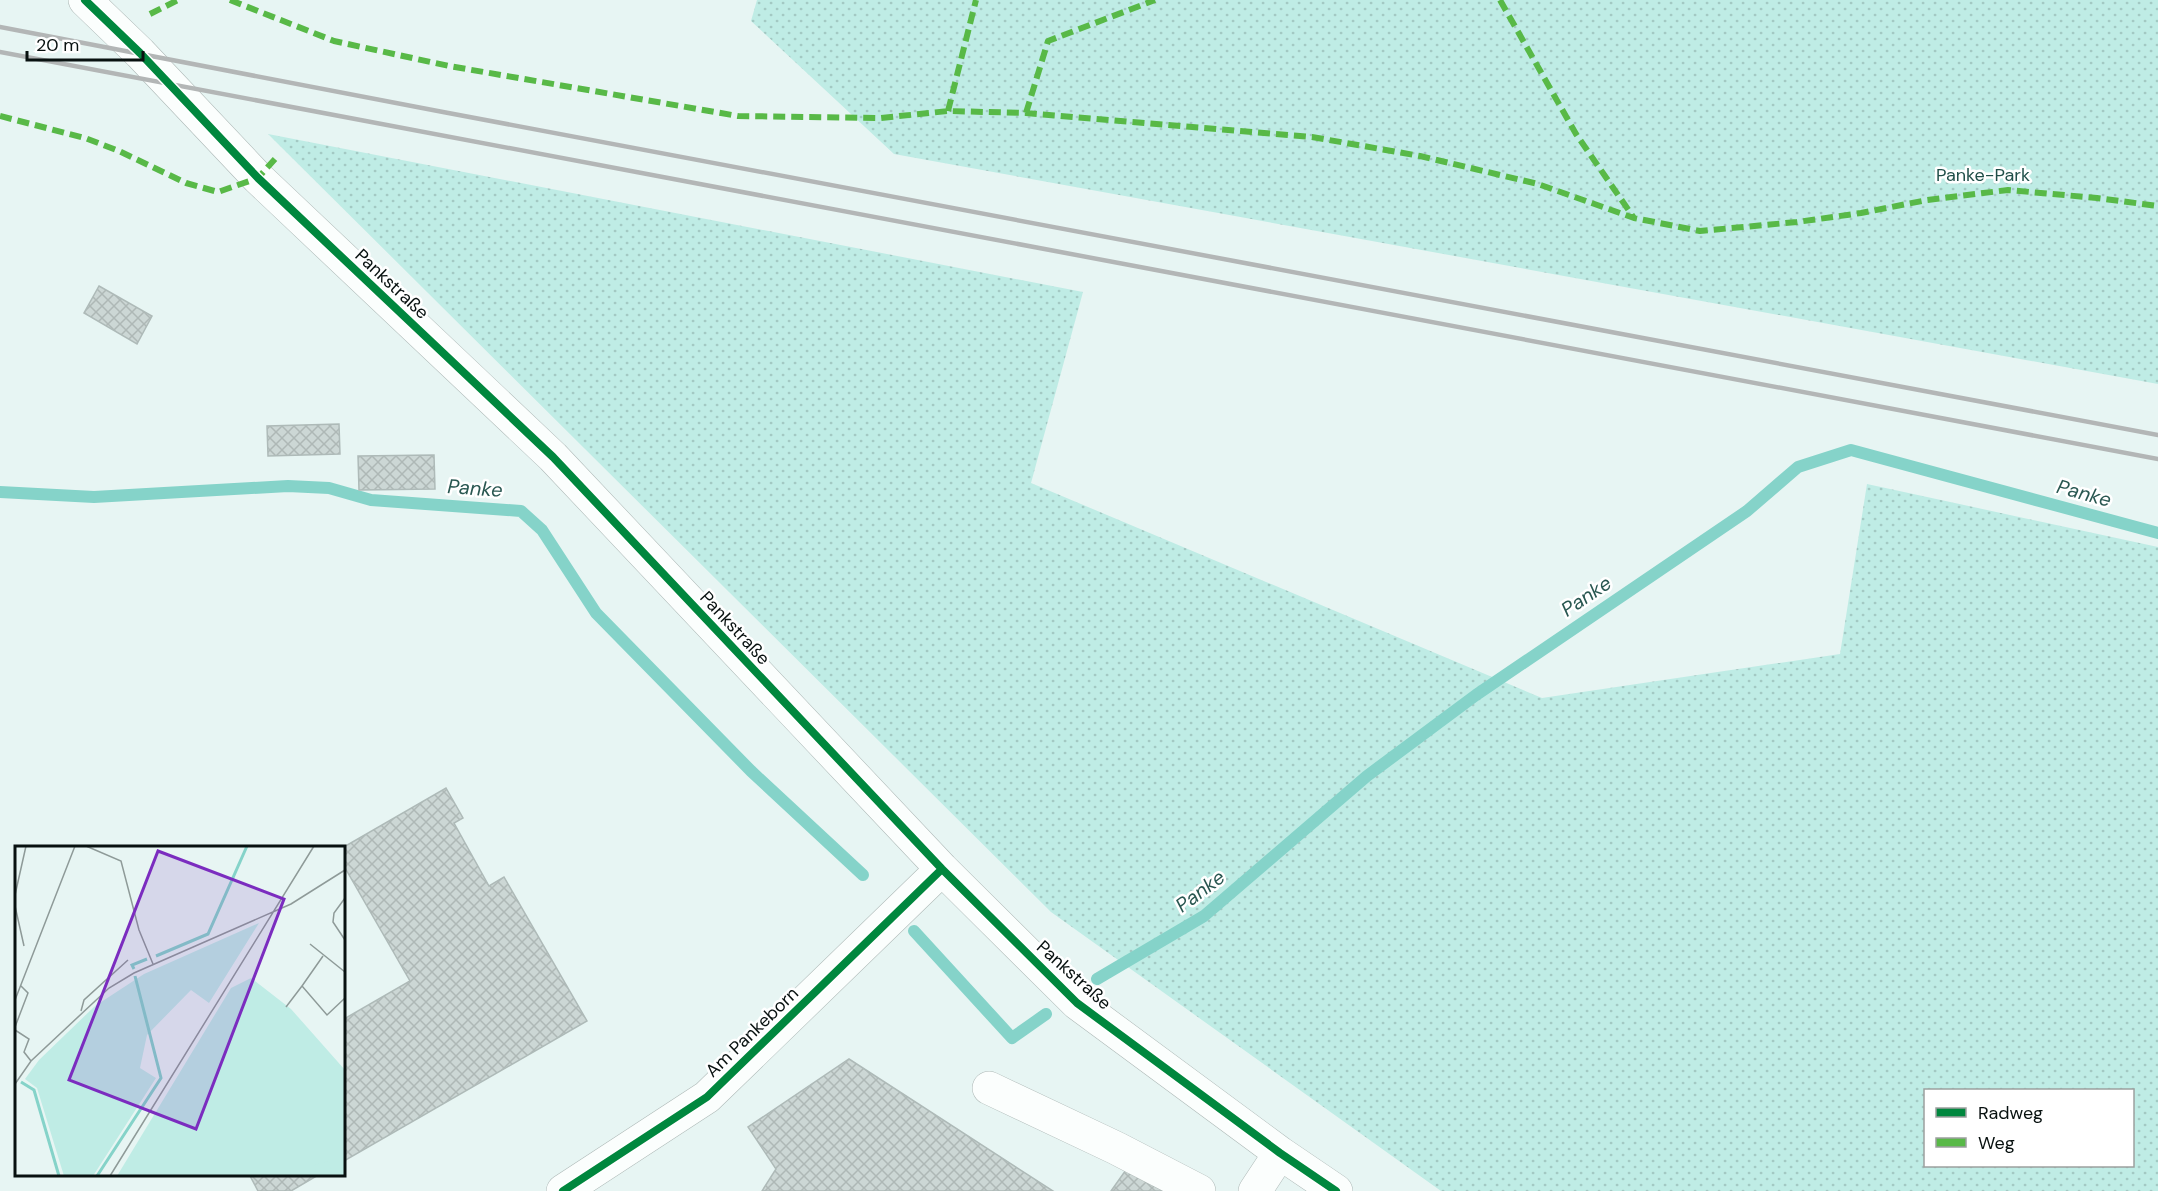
<svg xmlns="http://www.w3.org/2000/svg" width="2158" height="1191" viewBox="0 0 2158 1191" font-family="'DM Sans',sans-serif">
<style>
.grass{fill:url(#grass-dots);fill-rule:evenodd}
.lines{fill:none;stroke-linecap:round;stroke-linejoin:round}
.stream{stroke:#85d3c9;stroke-width:12}
.building{fill:url(#building-cross-hatch);stroke:#aebab8;stroke-width:1.5}
.minor-casing{stroke:#adb8b6;stroke-width:34}
.minor{stroke:#fbfefd;stroke-width:33}
.rail{stroke:#b3b6b6;stroke-width:4.5}
.quiet{stroke:#58b947;stroke-width:6;stroke-dasharray:12 6;stroke-linecap:butt}
.cycleway-casing{stroke:#fff;stroke-width:11}
.cycleway{stroke:#00873e;stroke-width:8}
.labels{text-anchor:middle;stroke-width:5;stroke-linejoin:round;paint-order:stroke}
.park-label{font-size:18px;fill:#1f4e48;stroke:#fff}
.street-label{font-size:18px;fill:#081110;stroke:#fff}
.water-label{font-size:20px;font-style:italic;fill:#295751;stroke:#fff}
.inset-river{fill:none;stroke:#85d3c9;stroke-width:3}
.inset-road{fill:none;stroke:#8e9a98;stroke-width:1.5}
.view{fill:#7b2cbf;fill-opacity:0.15;stroke:#7b2cbf;stroke-width:3}
.inset-edge{fill:none;stroke:#081110;stroke-width:3}
</style>
<defs>
<pattern id="grass-dots" width="8" height="8" patternUnits="userSpaceOnUse" patternTransform="scale(1.5)"><rect width="8" height="8" fill="#bfece5"/><path d="M2 2h.1M6 6h.1" fill="none" stroke="#a3c9c3" stroke-width="1.8" stroke-linecap="round"/></pattern>
<pattern id="building-cross-hatch" width="8" height="8" patternUnits="userSpaceOnUse" patternTransform="scale(1.5)"><rect width="8" height="8" fill="#ccd7d5"/><path d="M0 0l8 8M0 8l8-8" fill="none" stroke="#aeb8b6"/></pattern>
</defs>
<rect width="100%" height="100%" fill="#e7f5f3"/>
<path class="grass" d="M757 0H2158V384L894 154 751 21Z
M268 134 1083 292 1031 483 1542 698 1840 654 1867 484 2158 547V1191H1441L1051 912ZM1926 1090H2132V1166H1926Z"/>
<g class="lines">
<path class="stream" d="M0 492 94 497 288 486 329 488 371 500 521 511 542 530 596 613 751 771 863 875
M914 931 1012 1038 1046 1014
M1097 979 1204 916 1367 776 1476 695 1747 511 1798 467 1851 450 2158 533"/>
</g>
<path class="building" d="M99 286 152 316 137 344 84 313Z
M339 424 340 454 268 456 267 426Z
M434 455 435 489 359 490 358 456Z
M446 788 463 818 454 823 489 886 504 877 587 1021 344 1161V1019L410 981 344 866V848H342Z
M849 1059 1053 1191H762L776 1169 748 1127Z
M1128 1167 1165 1191H1111Z
M249 1174H320L291 1191H258Z"/>
<g class="lines">
<g class="minor-casing">
<path id="minor" d="M85 0 140 53 258 178 553 457 942 869 1077 1003 1280 1153 1336 1191
M989 1088 1116 1148 1199 1191
M563 1191 707 1097 942 869
M1255 1191 1280 1153"/>
</g>
<use href="#minor" class="minor"/>
<path class="rail" d="M0 27 443 112 2158 435
M0 52 2158 459"/>
<path class="quiet" d="M230 0 334 41 449 66 738 116 881 118 948 111 1026 113 1312 137 1420 156 1538 184 1634 218 1700 231 1797 222 1861 213 1927 200 2008 190 2097 198 2158 206
M1500 0 1576 134 1634 218
M150 14 178 0
M948 111 976 0
M1026 113 1048 41 1155 0
M0 116 85 138 119 151 186 183 218 192 258 178 275 159"/>
<g class="cycleway-casing">
<path id="cycleway" d="M85 0 140 53 258 178 553 457 942 869 1077 1003 1280 1153 1336 1191
M563 1191 707 1097 942 869"/>
</g>
<use href="#cycleway" class="cycleway"/>
</g>
<g class="labels">
<g class="park-label">
<text x="1983" y="181">Panke-Park</text>
</g>
<g class="street-label">
<text transform="translate(392 284) rotate(43)" y="6">Pankstraße</text>
<text transform="translate(735 628) rotate(47)" y="6">Pankstraße</text>
<text transform="translate(1074 975) rotate(42)" y="6">Pankstraße</text>
<text transform="translate(752 1032) rotate(-44)" y="6">Am Pankeborn</text>
</g>
<g class="water-label">
<text transform="translate(475 488) rotate(4)" y="7">Panke</text>
<text transform="translate(2084 493) rotate(15)" y="7">Panke</text>
<text transform="translate(1586 596) rotate(-34)" y="7">Panke</text>
<text transform="translate(1200 891) rotate(-37)" y="7">Panke</text>
</g>
</g>
<g transform="translate(15 846)">
<rect width="330" height="330" fill="#e7f5f3"/>
<path d="M244 77 194 157 176 144 132 189 125 222 141 232 78 330H49L22 242 10 233 24 214 80 160 129 128ZM236 132 276 163 330 224V330H102L216 142Z" fill="#bfece5"/>
<path d="M314 315 318 330H302L299 319Z" fill="#bfece5"/>
<path class="inset-river" d="M141 110 193 88 232 0M119 123 117 119 132 113M6 236 19 244 44 330M82 330 146 232 120 130"/>
<path class="inset-road" d="M71 0 106 15 124 84 138 118M0 49 11 0M330 52 319 67 318 76 330 94M0 60 9 100M295 98 330 126M308 110 287 140 312 169 330 152M0 154 60 0M271 161 287 140M66 165 69 154 113 114M0 181 13 147 6 140M0 184 14 193 9 206 16 215M0 238 16 215 94 142 119 127 276 58 330 24M95 330 299 0"/>
<path class="view" d="M143 5 269 53 181 283 54 234Z"/>
<rect width="330" height="330" class="inset-edge"/>
</g>
<rect x="1924" y="1089" width="210" height="78" fill="#ffffff" stroke="#9ca09f" stroke-width="1.5"/>
<rect x="1936" y="1108" width="30" height="9" fill="#00873e" stroke="#9ca09f" stroke-width="1.5"/>
<text x="1978" y="1119" font-size="18" fill="#081110">Radweg</text>
<rect x="1936" y="1138" width="30" height="9" fill="#58b947" stroke="#9ca09f" stroke-width="1.5"/>
<text x="1978" y="1149" font-size="18" fill="#081110">Weg</text>
<path d="M27 51v9h116v-9" fill="none" stroke="#081110" stroke-width="3"/>
<text x="36" y="51" font-size="18" fill="#081110" stroke="#ffffff" stroke-width="4.5" paint-order="stroke">20 m</text>
</svg>
